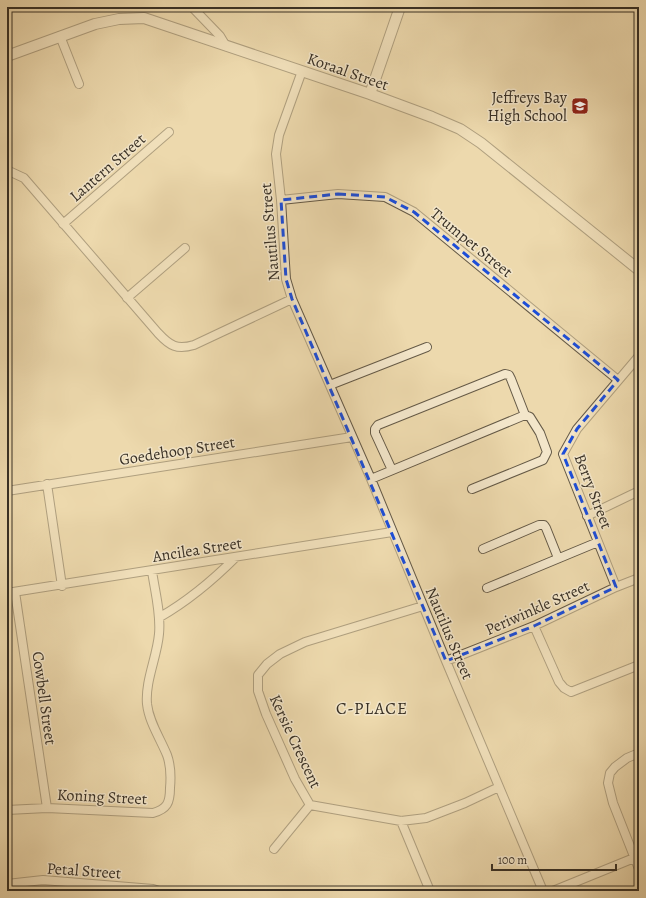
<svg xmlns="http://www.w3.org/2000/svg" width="646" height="898" viewBox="0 0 646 898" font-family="Alegreya,serif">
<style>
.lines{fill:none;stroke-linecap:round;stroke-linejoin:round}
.minor-casing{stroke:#655a47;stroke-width:10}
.tertiary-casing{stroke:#655a47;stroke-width:12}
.minor{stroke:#f3e6ca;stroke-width:8}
.tertiary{stroke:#f3e6ca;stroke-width:10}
.marked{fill:none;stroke:#1d4ed8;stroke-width:3;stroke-dasharray:8 5;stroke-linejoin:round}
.labels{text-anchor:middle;stroke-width:3;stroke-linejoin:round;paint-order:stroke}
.street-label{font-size:16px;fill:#383025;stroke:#f3e6ca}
.poi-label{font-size:16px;fill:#383025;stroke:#f3e6ca;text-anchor:end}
.neighbourhood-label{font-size:17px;letter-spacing:1px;fill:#383025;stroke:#f3e6ca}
</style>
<rect width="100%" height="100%" fill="#edd9ad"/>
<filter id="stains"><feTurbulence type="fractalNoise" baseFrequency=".005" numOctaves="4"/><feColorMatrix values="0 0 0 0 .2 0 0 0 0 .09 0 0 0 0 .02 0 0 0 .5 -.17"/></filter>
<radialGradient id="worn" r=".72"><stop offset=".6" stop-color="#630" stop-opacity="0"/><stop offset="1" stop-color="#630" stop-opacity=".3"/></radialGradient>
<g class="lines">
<g class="minor-casing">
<path id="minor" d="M192 7 220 36 226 46
M60 36 79 84
M302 71 279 135 276 154 281 200 286 279 292 299 371 479 446 661 543 891
M7 171 11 172 24 178 158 333C170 346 177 350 194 345L292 299
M281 200 338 194 385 197 414 212 618 380
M63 224 169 132
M127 298 185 248
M330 385 427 347
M392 470 375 433V429L378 425 505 374 509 375 511 379 525 415 530 417 540 433 547 452 543 460 472 489
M371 479 525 415
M47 484 62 586
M7 491 352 437
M587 516 639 491
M483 549 539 525H544L546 528 558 558
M616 587 563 454 577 429 639 356
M487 588 598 542
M15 592 47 808
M7 593 392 532
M423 606 305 642 280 654 267 664 258 675V691L266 714 295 779 310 805 401 821 426 818 465 803 499 787
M160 617C188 601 213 580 236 557
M534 626 559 682 564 688 571 692 639 665
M446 661 534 626 616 587 639 578
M639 753 627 758 615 767 610 773 608 783 613 803 639 869
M7 810 47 808 153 813C167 809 170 803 170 788 171 777 171 766 167 755 160 738 149 722 147 704 145 681 157 657 159 634 161 613 155 592 152 571
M401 821 430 891
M274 849 310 805
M7 884 43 880 153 889 159 891
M553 891 639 856"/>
</g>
<g class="tertiary-casing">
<path id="tertiary" d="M7 56 95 24 119 19 144 18 370 94 432 117 460 129 481 143 639 270
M370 94 400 7"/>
</g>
<use href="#minor" class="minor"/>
<use href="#tertiary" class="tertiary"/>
</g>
<path d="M0 0H646V898H0ZM338 194 385 197 414 212 618 380 577 429 563 454 616 587 534 626 446 661 292 299 286 279 281 200Z" fill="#edd9ad" fill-opacity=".55" fill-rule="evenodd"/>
<path class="marked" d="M338 194 385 197 414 212 618 380 577 429 563 454 616 587 534 626 446 661 292 299 286 279 281 200Z"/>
<defs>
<g id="school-square" transform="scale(0.9)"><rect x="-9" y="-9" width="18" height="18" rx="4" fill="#8f2418" stroke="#f3e6ca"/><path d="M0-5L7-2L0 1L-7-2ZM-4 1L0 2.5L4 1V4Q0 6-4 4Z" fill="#fff"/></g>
</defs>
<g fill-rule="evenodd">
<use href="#school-square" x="580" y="106"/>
</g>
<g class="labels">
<g class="street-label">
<text transform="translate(348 71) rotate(19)" y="6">Koraal Street</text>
<text transform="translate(107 167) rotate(-41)" y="6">Lantern Street</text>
<text transform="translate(269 232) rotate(-95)" y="6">Nautilus Street</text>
<text transform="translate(472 242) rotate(39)" y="6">Trumpet Street</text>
<text transform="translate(177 450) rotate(-9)" y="6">Goedehoop Street</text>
<text transform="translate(594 491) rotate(69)" y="6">Berry Street</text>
<text transform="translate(197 549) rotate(-9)" y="6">Ancilea Street</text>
<text transform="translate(537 607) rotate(-24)" y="6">Periwinkle Street</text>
<text transform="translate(450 633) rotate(67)" y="6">Nautilus Street</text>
<text transform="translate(45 698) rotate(82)" y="6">Cowbell Street</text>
<text transform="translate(296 741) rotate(65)" y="6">Kersie Crescent</text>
<text transform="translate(102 796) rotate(3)" y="6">Koning Street</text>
<text transform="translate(84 870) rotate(4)" y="6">Petal Street</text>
</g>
<g class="poi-label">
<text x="567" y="103">Jeffreys Bay<tspan x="567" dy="18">High School</tspan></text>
</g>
<g class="neighbourhood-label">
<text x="372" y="714">C-PLACE</text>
</g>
</g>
<rect width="646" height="898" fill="none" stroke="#edd9ad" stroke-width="24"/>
<rect x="8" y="8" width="630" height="882" fill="none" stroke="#383025" stroke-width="2"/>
<rect x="12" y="12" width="622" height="874" fill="none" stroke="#383025"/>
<path d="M492 864v6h124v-6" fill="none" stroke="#383025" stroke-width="2"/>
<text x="498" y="864" font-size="12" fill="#383025" stroke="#f3e6ca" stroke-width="3" paint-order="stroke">100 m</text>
<rect width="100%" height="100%" filter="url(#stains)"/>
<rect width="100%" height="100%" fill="url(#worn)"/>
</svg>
